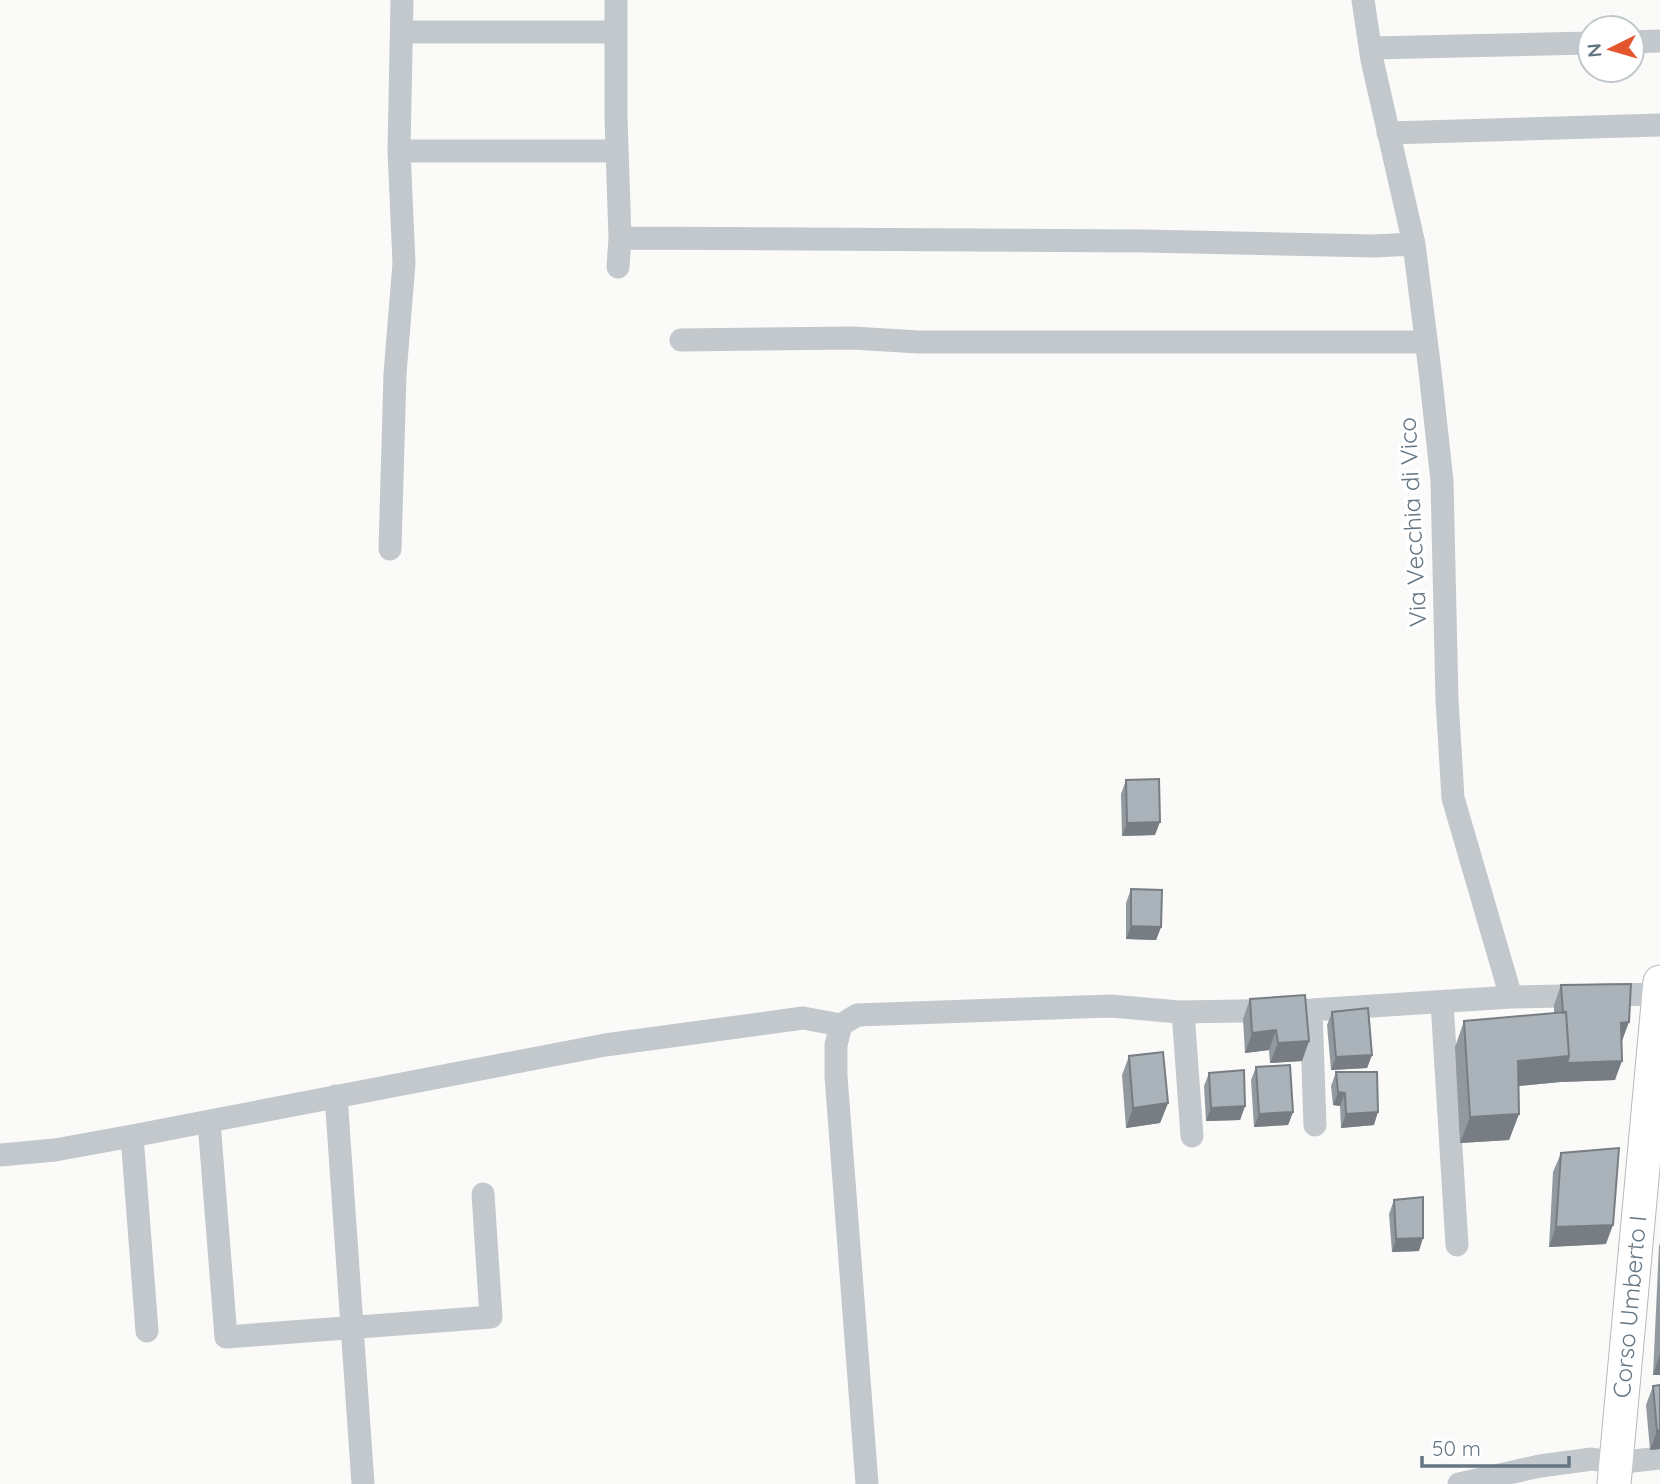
<svg xmlns="http://www.w3.org/2000/svg" width="1660" height="1484" viewBox="0 0 1660 1484" font-family="Quicksand,sans-serif">
<style>
.lines{fill:none;stroke-linecap:round;stroke-linejoin:round}
.secondary-casing{stroke:#b3babf;stroke-width:35}
.minor{stroke:#c3c8cc;stroke-width:23}
.secondary{stroke:#fff;stroke-width:33}
.wall{fill:#929a9f}
.shaded-wall{fill:#777d82}
.building{fill:#aab3b9;stroke:#777d82;stroke-width:2}
.labels{text-anchor:middle;stroke-width:7;stroke-linejoin:round;paint-order:stroke}
.street-label{font-size:24px;fill:#657683;stroke:#fff}
</style>
<rect width="100%" height="100%" fill="#fafaf8"/>
<g class="lines">
<g class="secondary-casing">
<g id="secondary">
<path id="s1" d="M1614 1484 1660 982"/>
</g>
</g>
<path class="minor" d="M616 0V118L620 238 618 267
M1363 0 1372 60 1414 244 1430 371 1442 481 1447 700 1453 798 1511 997
M403 32H616
M1632 42 1660 41
M1371 48 1590 43
M1388 133 1660 125
M399 151H617
M620 238 1145 241 1374 246 1414 244
M681 340 852 338 919 342H1426
M390 549 395 374 404 263 399 151 402 0
M1442 1002 1457 1245
M1311 1010 1315 1125
M1183 1012 1192 1136
M336 1096 363 1484
M209 1122 226 1337 491 1317 483 1194
M132 1136 147 1331
M0 1155 55 1150 132 1136 605 1045 803 1018 841 1025
M867 1484 836 1076V1045L841 1025 857 1015 1111 1006 1179 1012 1311 1010 1511 997 1659 994
M1459 1484 1540 1466 1592 1459 1616 1463 1660 1458"/>
<use href="#secondary" class="secondary"/>
</g>
<path class="wall" d="M1126 780 1155 835 1122 836 1121 794Z
M1131 889 1161 927 1156 940 1126 939V903Z
M1561 985 1621 1041 1615 1080 1560 1082 1518 1086 1519 1114 1509 1140 1460 1143 1455 1047 1464 1021 1554 1013V1005Z
M1250 999 1309 1041 1302 1061 1270 1063 1269 1050 1245 1053 1243 1019Z
M1332 1012 1372 1055 1367 1068 1331 1070 1327 1025Z
M1129 1056 1168 1103 1160 1123 1126 1128 1122 1075Z
M1256 1067 1293 1112 1288 1125 1254 1127 1251 1080Z
M1336 1072 1374 1125 1341 1128 1340 1106 1333 1105 1331 1086Z
M1209 1073 1245 1106 1240 1120 1206 1121 1204 1086Z
M1561 1153 1606 1244 1549 1247 1553 1172Z
M1394 1200 1419 1251 1392 1252 1389 1214Z
M1660 1243V1375H1653L1659 1246Z
M1660 1385V1449L1650 1450 1646 1405 1653 1386Z"/>
<path class="shaded-wall" d="M1160 822 1155 835 1122 836 1127 823Z
M1131 926 1161 927 1156 940 1126 939Z
M1629 1022 1622 1041 1621 1023Z
M1276 1030 1269 1050 1245 1053 1252 1033Z
M1309 1041 1302 1061 1270 1063 1278 1043Z
M1372 1055 1367 1068 1331 1070 1336 1057Z
M1569 1056 1622 1061 1615 1080 1560 1082 1508 1087 1518 1061Z
M1338 1092 1345 1093 1340 1106 1333 1105Z
M1168 1103 1160 1123 1126 1128 1133 1108Z
M1245 1106 1240 1120 1206 1121 1211 1108Z
M1293 1112 1288 1125 1254 1127 1259 1114Z
M1378 1112 1374 1125 1341 1128 1346 1114Z
M1519 1114 1509 1140 1460 1143 1470 1117Z
M1613 1225 1606 1244 1549 1247 1556 1227Z
M1423 1238 1419 1251 1392 1252 1396 1239Z
M1660 1354V1375H1653Z
M1660 1430V1449L1650 1450 1657 1431Z"/>
<path class="building" d="M1159 779 1160 822 1127 823 1126 780Z
M1131 889 1162 890 1161 927 1131 926Z
M1631 984 1629 1022 1621 1023 1622 1061 1567 1063 1569 1056 1566 1012 1563 1013 1561 985Z
M1305 995 1309 1041 1278 1043 1276 1030 1252 1033 1250 999Z
M1368 1008 1372 1055 1336 1057 1332 1012Z
M1566 1012 1569 1056 1518 1061 1519 1114 1470 1117 1464 1021Z
M1163 1052 1168 1103 1133 1108 1129 1056Z
M1290 1065 1293 1112 1259 1114 1256 1067Z
M1244 1070 1245 1106 1211 1108 1209 1073Z
M1336 1072H1377L1378 1112 1346 1114 1345 1093 1338 1092Z
M1619 1148 1613 1225 1556 1227 1561 1153Z
M1423 1197V1238L1396 1239 1394 1200Z
M1660 1385V1430L1657 1431 1653 1386Z"/>
<g class="labels">
<g class="street-label">
<text transform="translate(1413 522) rotate(-93)" y="8">Via Vecchia di Vico</text>
<text dy="8" stroke="none"><textPath href="#s1" startOffset="178">Corso Umberto I</textPath></text>
</g>
</g>
<g transform="translate(1611 49) rotate(265)"><circle r="33" fill="#ffffff" stroke="#c1c8cd" stroke-width="2"/>
<path d="M0-5L12 26L0 18L-12 26Z" fill="#e4572e"/>
<text y="-10" font-size="19" font-weight="bold" text-anchor="middle" fill="#657683">N</text>
</g>
<path d="M1422 1456v10h147v-10" fill="none" stroke="#657683" stroke-width="3.5"/>
<text x="1432" y="1456" font-size="21" fill="#657683" stroke="#ffffff" stroke-width="5" paint-order="stroke">50 m</text>
</svg>
